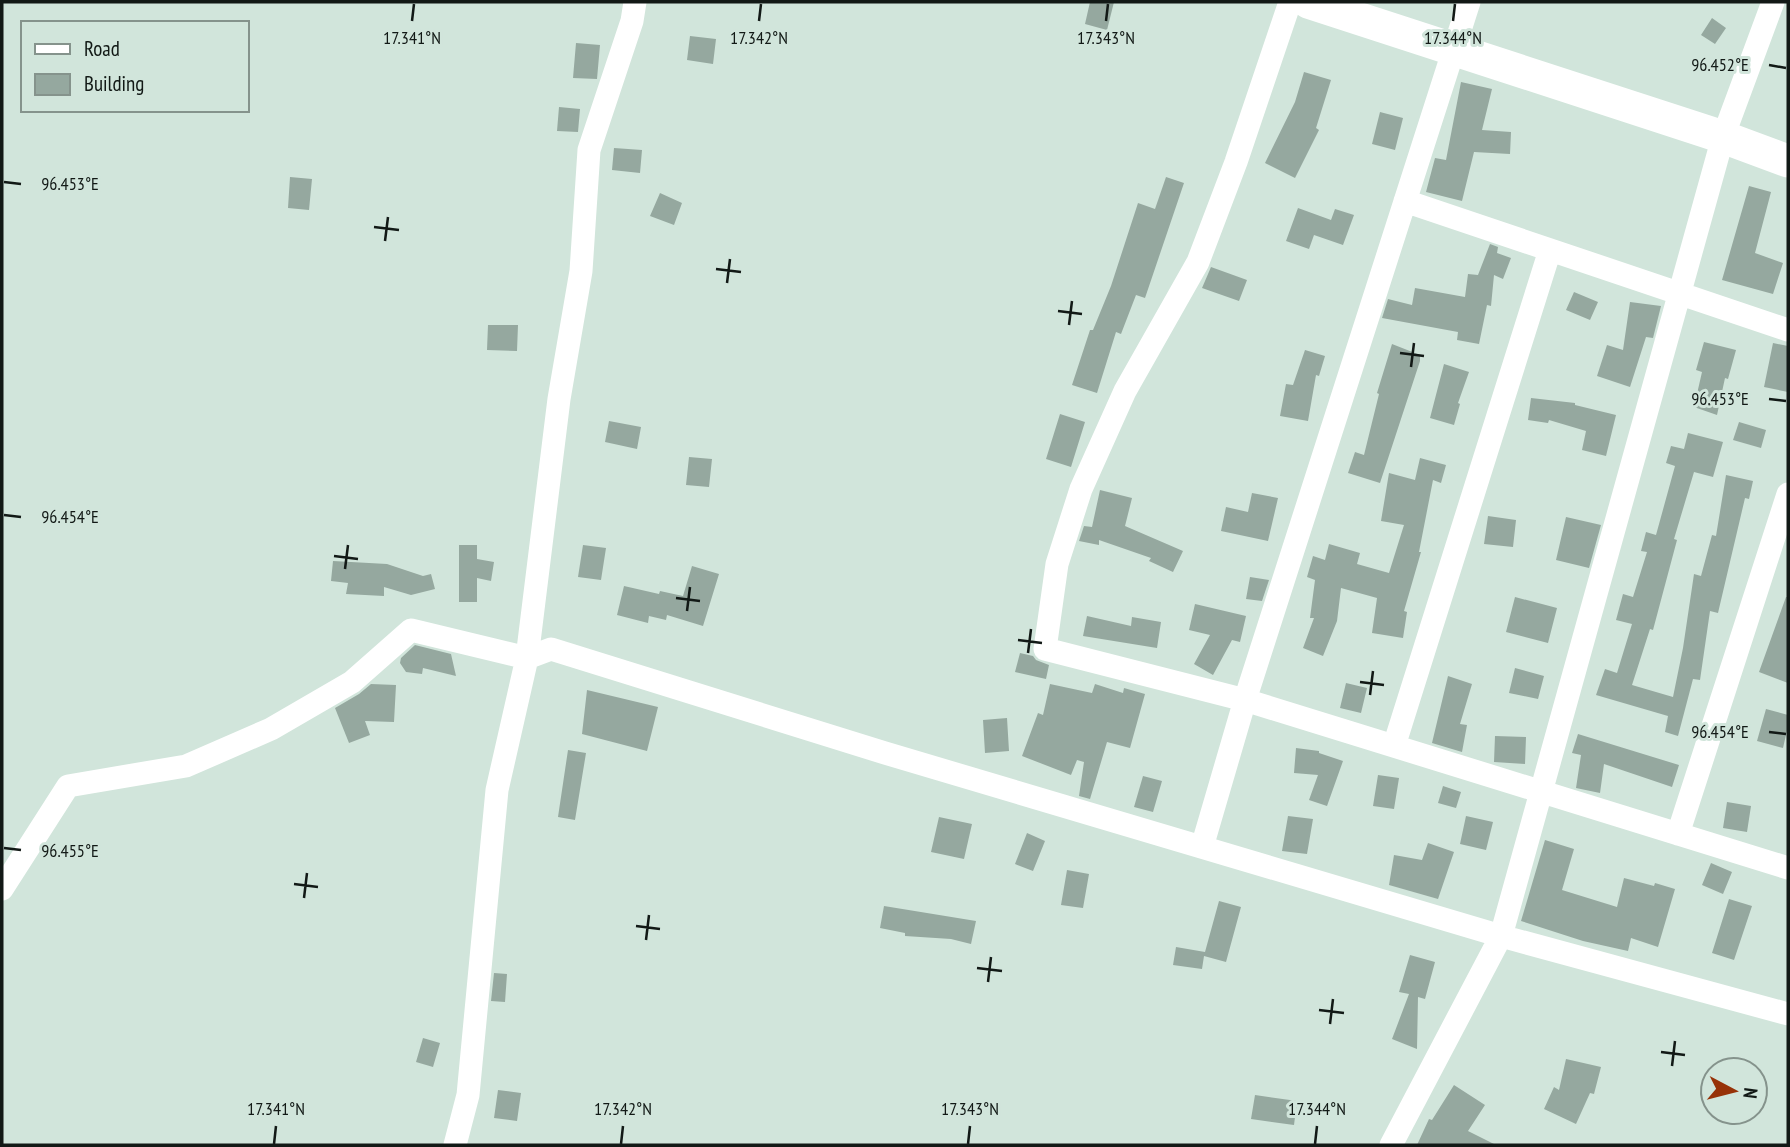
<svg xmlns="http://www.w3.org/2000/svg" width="1790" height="1147" viewBox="0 0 1790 1147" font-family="'PT Sans Narrow',sans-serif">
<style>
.building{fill:#95a89f}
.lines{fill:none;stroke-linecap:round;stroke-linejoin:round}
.street{stroke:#fff;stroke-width:23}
.secondary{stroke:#fff;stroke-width:33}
.ticks{fill:none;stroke:#121916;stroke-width:2.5}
.ticks-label{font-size:18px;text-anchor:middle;fill:#121916;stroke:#d1e5db;stroke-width:6;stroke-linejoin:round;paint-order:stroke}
</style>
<rect width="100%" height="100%" fill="#d1e5db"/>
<path class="building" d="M1090 2H1114L1107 30 1085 24Z
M1712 18 1726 28 1715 44 1701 35Z
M690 36 716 39 713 64 687 60Z
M576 43 600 45 597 79 573 78Z
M1304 72 1331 80 1316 128 1319 130 1295 178 1265 163 1295 102Z
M1461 82 1492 89 1482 130 1511 132 1510 154 1474 152 1462 201 1426 192 1435 158 1446 160Z
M559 107 580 109 578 132 557 131Z
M1380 112 1403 118 1395 150 1372 144Z
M614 148 642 150 640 173 612 170Z
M290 177 312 179 309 210 288 208Z
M1166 177 1184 183 1145 298 1136 295 1121 334 1116 332 1097 393 1072 385 1090 330H1093L1111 286 1138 203 1155 209Z
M1749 186 1771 192 1755 253 1783 263 1773 294 1722 280Z
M660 193 682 203 674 225 650 216Z
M1298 208 1331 220 1335 209 1354 215 1343 245 1314 235 1309 249 1286 241Z
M1490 244 1498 247 1497 253 1511 258 1503 279 1494 275 1491 306 1487 305 1479 344 1457 340 1458 332 1382 318 1388 299 1412 305 1415 288 1465 297 1468 274 1478 275Z
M1211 267 1247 280 1239 301 1202 288Z
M1574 292 1598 302 1590 320 1566 310Z
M1630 302 1661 306 1653 338 1646 337 1630 387 1597 376 1607 345 1623 350Z
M488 325H518L517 351 487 350Z
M1704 342 1736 350 1728 379 1725 378 1717 415 1694 407 1702 372 1696 370Z
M1773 343 1788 346V392L1764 387Z
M1392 344 1420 355V361L1380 483 1348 473 1355 452 1364 455 1379 394 1377 393Z
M1305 350 1325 356 1319 376 1316 375 1308 421 1280 416 1286 384 1293 385Z
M1444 364 1469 372 1458 403 1460 404 1454 425 1430 418Z
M1531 398 1575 403V405L1616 415 1606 456 1582 450 1586 431 1549 420 1548 423 1528 420Z
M1060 414 1085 422 1071 467 1046 459Z
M609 421 641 427 637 449 605 442Z
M1739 422 1766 430 1761 448 1733 440Z
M1688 433 1723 442 1713 477 1694 472 1674 539 1677 540 1653 630 1650 629 1632 685 1673 697 1683 648 1694 574 1701 576 1712 535 1716 536 1726 475 1753 481 1749 499 1745 498 1718 613 1710 611 1700 680 1693 679 1678 736 1665 732 1668 716 1596 695 1605 669 1617 673 1632 624 1616 620 1623 594 1633 597 1647 552 1641 551 1646 532 1656 535 1675 466 1666 463 1671 446 1684 449Z
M689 457 712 459 709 487 686 485Z
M1420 458 1446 465 1441 483 1433 480 1419 552H1421L1404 611 1407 612 1403 638 1372 633 1377 598 1341 588 1337 621 1323 656 1303 648 1314 618H1310L1315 580 1307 577 1313 556 1325 560 1329 544 1360 553 1357 564 1389 573 1404 525 1381 521 1389 473 1415 480Z
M1100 490 1132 498 1125 526 1183 551 1173 572 1149 561 1151 558 1099 540V545L1079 541 1084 526 1092 527Z
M1252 493 1278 498 1268 541 1221 531 1226 507 1248 512Z
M1488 516 1516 520 1513 547 1484 544Z
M1566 517 1601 525 1589 568 1556 560Z
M459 545H477V559L494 562 491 581 477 578V602H459Z
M583 545 606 548 601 580 578 577Z
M333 561 387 564 423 576 431 574 435 589 411 595 384 587V596L346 594 348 583 331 581Z
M692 566 719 574 703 626 667 615 666 620 649 616 648 623 617 615 624 586 659 594 660 591 683 596Z
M1250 577 1269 580 1262 601 1246 599Z
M1515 597 1557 608 1548 643 1506 632Z
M1786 597H1788V683L1759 672Z
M1195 604 1246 616 1240 642 1232 640 1213 675 1194 664 1210 635 1189 630Z
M1087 616 1131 626 1132 617 1161 622 1157 648 1083 636Z
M415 645 451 654 456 676 423 668 422 674 406 672 400 663 401 658Z
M1020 653 1033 656 1036 660 1049 665 1046 679 1015 672Z
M1515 668 1544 676 1538 699 1509 693Z
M1448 676 1472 684 1460 724 1467 725 1462 752 1432 743Z
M1346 683 1367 688 1361 713 1340 708Z
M371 684 396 685 394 722 365 721 370 735 349 743 335 708 359 694Z
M1050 684 1092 693 1095 684 1123 693 1124 688 1145 694 1130 748 1107 742 1090 799 1079 796 1084 762 1077 760 1071 775 1022 756 1038 713 1043 715Z
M587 690 658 707 647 751 582 734Z
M1766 709 1788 715V726L1783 748 1757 741Z
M1007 718 1009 751 985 753 983 720Z
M1578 734 1679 765 1672 787 1604 764 1600 793 1576 788 1581 755 1572 753Z
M1495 736 1526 737 1525 764 1494 762Z
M1296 748 1319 751V753L1343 761 1327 806 1309 800 1318 775 1294 773Z
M568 750 586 753 575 820 558 817Z
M1378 775 1399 778 1394 809 1373 806Z
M1143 776 1162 781 1153 812 1134 807Z
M1443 786 1461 792 1456 808 1438 803Z
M1727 802 1751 806 1747 832 1723 828Z
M1288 816 1313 819 1307 854 1282 851Z
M1466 816 1493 822 1486 850 1460 844Z
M939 817 972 824 964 859 931 852Z
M1027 833 1045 841 1033 871 1015 864Z
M1545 840 1574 849 1562 890 1617 907 1624 878 1654 886 1655 883 1675 889 1658 947 1631 938 1628 951 1583 941 1521 921Z
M1428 843 1454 852 1438 899 1389 885 1394 855 1422 860Z
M1711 863 1732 872 1723 894 1702 885Z
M1067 870 1089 874 1083 908 1061 905Z
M1729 899 1752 906 1734 960 1712 953Z
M1219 901 1241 907 1226 962 1204 956 1202 969 1173 965 1176 947 1205 952Z
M884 906 976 921 971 944 951 939 905 936V933L880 928Z
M1410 955 1435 962 1425 999 1418 997 1417 1049 1392 1039 1409 994 1399 992Z
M494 973 507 974 505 1002 491 1001Z
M423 1038 440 1043 433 1067 416 1062Z
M1566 1059 1601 1067 1594 1094 1590 1093 1576 1124 1544 1109 1554 1087 1559 1090Z
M1454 1085 1485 1105 1468 1131 1496 1145H1417L1429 1119 1432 1120Z
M498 1090 521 1093 517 1121 494 1118Z
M1255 1095 1297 1101 1294 1125 1251 1119Z"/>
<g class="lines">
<path class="street" d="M1290 2 1236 162 1198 262 1125 391 1081 489 1057 564 1045 649 1245 700 1788 868
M1405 201 1788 330
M1394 746 1550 250
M1678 834 1788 494
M1202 847 1245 700 1469 2
M2 889 68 786 186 766 271 729 352 682 411 630 527 658 551 649 885 753 1501 936 1788 1014
M455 1145 468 1095 497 790 527 658 559 399 581 271 589 150 632 21 635 2
M1391 1145 1501 936 1723 137 1773 2"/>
<path class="secondary" d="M1308 2 1723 137 1788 161"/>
</g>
<path class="ticks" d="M412 21 414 4M759 21 761 4M1106 21 1108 4M1453 21 1455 4M1769 65 1786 68M4 182 21 184M374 227 399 230M385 241 388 217M716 269 741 272M727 283 730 259M1058 311 1082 314M1069 325 1072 301M1400 353 1424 356M1411 367 1414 343M1769 399 1786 401M4 515 21 517M334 556 358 559M345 569 348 545M676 598 700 601M687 611 690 587M1018 640 1042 643M1028 653 1031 629M1360 682 1384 685M1370 695 1373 671M1769 732 1786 734M4 848 21 850M294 884 318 887M304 898 307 873M636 926 660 929M646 940 649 915M977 968 1002 971M988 982 991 957M1319 1010 1344 1013M1330 1024 1333 999M1661 1052 1685 1055M1672 1066 1675 1041M274 1144 276 1126M621 1144 623 1126M968 1144 970 1126M1315 1144 1317 1126"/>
<g class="ticks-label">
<text x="412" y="44">17.341°N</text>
<text x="759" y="44">17.342°N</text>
<text x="1106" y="44">17.343°N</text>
<text x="1453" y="44">17.344°N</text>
<text x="1720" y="71">96.452°E</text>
<text x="70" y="190">96.453°E</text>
<text x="1720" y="405">96.453°E</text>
<text x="70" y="523">96.454°E</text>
<text x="1720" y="738">96.454°E</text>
<text x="70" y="857">96.455°E</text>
<text x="276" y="1115">17.341°N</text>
<text x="623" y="1115">17.342°N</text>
<text x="970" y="1115">17.343°N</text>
<text x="1317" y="1115">17.344°N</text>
</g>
<rect width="1790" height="1147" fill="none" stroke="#121916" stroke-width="7"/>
<rect x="21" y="21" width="228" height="91" fill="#d1e5db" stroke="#85938c" stroke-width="2"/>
<rect x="35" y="44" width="35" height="10" fill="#ffffff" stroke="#85938c" stroke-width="2"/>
<text x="84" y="56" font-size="21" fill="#121916">Road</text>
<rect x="35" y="74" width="35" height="21" fill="#95a89f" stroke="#85938c" stroke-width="2"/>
<text x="84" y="91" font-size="21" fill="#121916">Building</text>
<g transform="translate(1734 1091) rotate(97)"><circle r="33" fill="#d1e5db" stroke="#85938c" stroke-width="2"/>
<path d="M0-5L12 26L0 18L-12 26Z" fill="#973208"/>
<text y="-10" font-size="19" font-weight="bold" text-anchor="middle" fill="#121916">N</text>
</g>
</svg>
